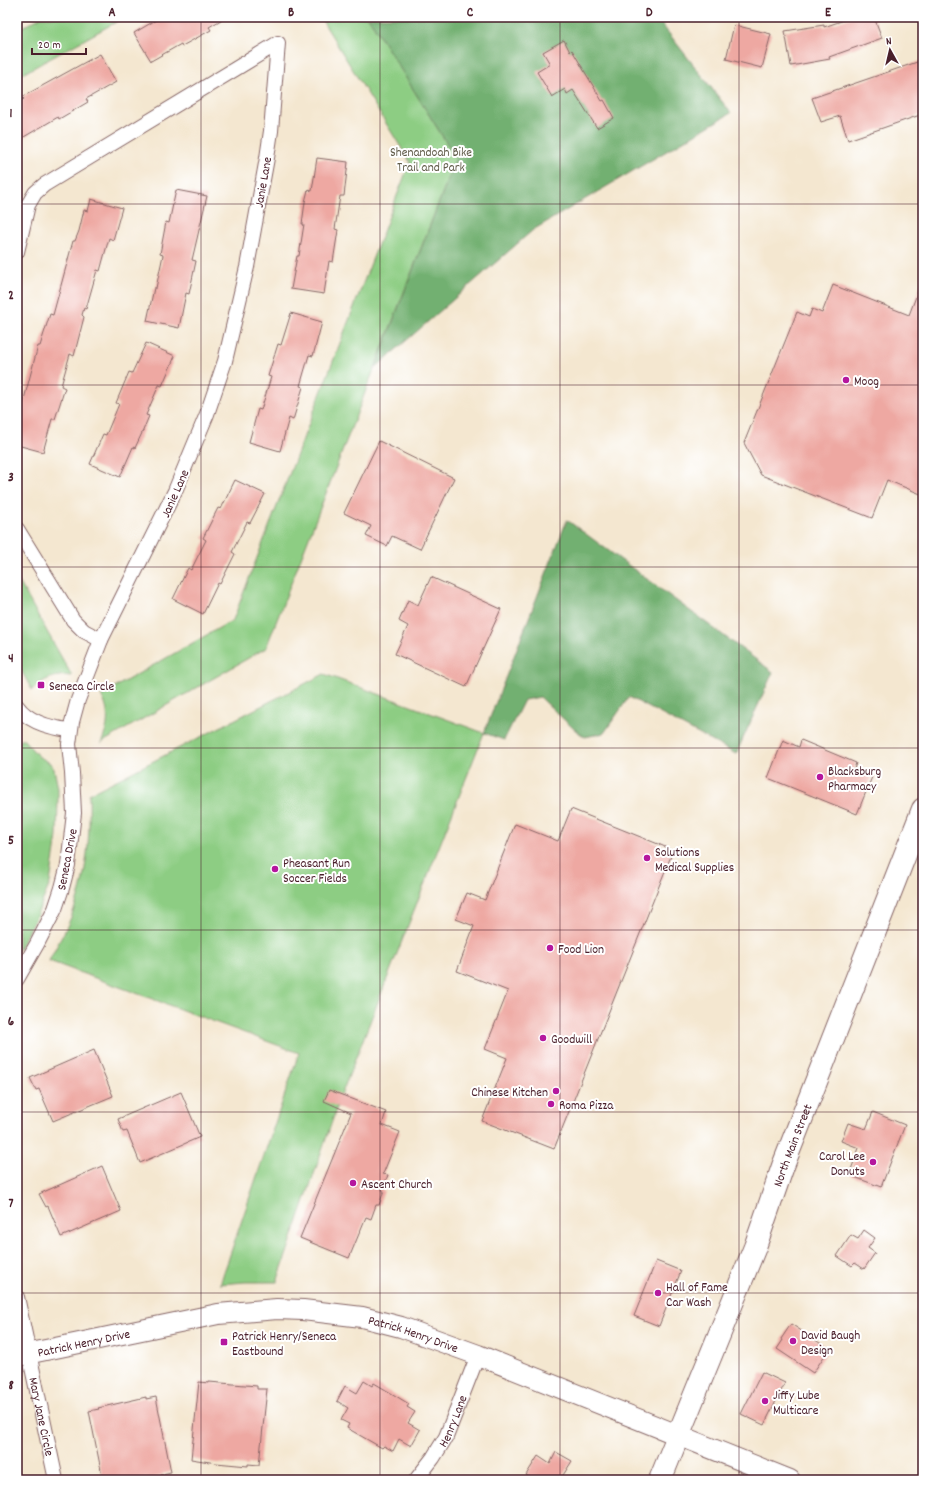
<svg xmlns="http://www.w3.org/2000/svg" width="940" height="1497" viewBox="0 0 940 1497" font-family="Dekko,sans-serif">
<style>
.green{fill:#8dcd83;stroke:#6c7657}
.forest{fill:#72b071;stroke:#5e684e}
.building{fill:#eea8a2}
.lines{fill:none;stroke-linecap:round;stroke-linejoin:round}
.minor-casing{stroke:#866565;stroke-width:16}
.secondary-casing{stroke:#866565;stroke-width:22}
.primary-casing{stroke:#866565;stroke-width:24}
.minor{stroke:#fff;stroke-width:14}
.secondary{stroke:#fff;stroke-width:20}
.primary{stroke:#fff;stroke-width:22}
.grid{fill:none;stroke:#4a1f2b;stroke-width:1;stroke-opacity:0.55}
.poi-dot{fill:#b5179e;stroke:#fff;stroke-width:1.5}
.labels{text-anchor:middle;stroke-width:4;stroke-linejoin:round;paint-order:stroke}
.park-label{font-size:13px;fill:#615c4a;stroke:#fff}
.street-label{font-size:13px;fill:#4a1f2b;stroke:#fff}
.poi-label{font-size:13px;fill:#4a1f2b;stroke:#fff;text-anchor:start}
.neatline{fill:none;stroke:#4a1f2b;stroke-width:1.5}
.grid-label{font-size:13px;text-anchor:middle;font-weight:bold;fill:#4a1f2b}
</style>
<rect width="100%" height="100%" fill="#fff"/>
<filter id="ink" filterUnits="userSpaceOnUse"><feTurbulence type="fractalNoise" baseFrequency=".025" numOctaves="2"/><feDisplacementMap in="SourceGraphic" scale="8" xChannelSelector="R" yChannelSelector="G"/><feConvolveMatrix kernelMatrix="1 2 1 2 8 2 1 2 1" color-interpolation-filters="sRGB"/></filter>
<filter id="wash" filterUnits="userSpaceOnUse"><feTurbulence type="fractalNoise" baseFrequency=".012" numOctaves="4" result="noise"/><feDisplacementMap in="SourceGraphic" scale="16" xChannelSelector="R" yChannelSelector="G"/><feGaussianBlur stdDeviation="0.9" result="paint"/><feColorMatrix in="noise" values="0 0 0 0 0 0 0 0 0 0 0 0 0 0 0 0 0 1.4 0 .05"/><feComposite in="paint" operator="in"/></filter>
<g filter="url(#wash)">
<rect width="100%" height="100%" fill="#f4e7d0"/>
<path class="green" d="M41 17H125L17 77V30Z
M320 17H368L456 158 266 648 101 743C109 726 110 711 101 695L233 620 410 162Z
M17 578 72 676C56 674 43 679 32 690L17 663Z
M324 674 484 733 340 1098 277 1282H245L220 1284 299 1053 49 961C57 945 67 929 73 912 88 874 90 834 89 794Z
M23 739 38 756 50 763 54 769 58 788V798L57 836 50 883 36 917 18 951 17 743Z"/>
<path class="forest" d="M368 17H656L731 113 533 230 375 368 456 158Z
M567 520 773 672 736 754 629 697 604 733 585 737 574 729 540 697 524 700 504 740 484 733Z"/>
<g id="blocks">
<path class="building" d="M161 17H226L209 27 211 30 182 46 181 44 151 61 134 33Z
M853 17H874L882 38 829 57 830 59 791 66 785 31 824 25V27Z
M734 25 771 34 762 68 726 59Z
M564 40 570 52 572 50 602 101 604 100 614 118 597 128 573 90 567 94 565 89 552 97 537 72 550 64 543 52Z
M100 54 116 82 86 99 88 102 59 119 58 117 17 141V103L24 99 22 97Z
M923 60V114L848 140 840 116 821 122 812 98Z
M317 158 348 162 344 196H340L335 229 338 230 333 262 329 261 324 294 291 289 297 256H299L304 224H302L305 202 308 190 312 191Z
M176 190 207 196 192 260 196 261 189 294 186 293 179 328 147 321 154 288H156L163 255 160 254 166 222 169 223Z
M91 199 122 208 113 240 109 238 100 271 97 270 86 309 84 308 82 315 84 317 74 356 70 354 61 386 65 388 55 419H52L43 452 17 445V426L38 346H40L50 314 53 315 73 241H75L79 231 84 210 88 211Z
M922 281 923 495 887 480 872 518 761 475 744 443 797 312 809 317 812 309 822 313 833 285 909 315Z
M291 313 322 322 313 356 309 355 300 386 303 387 293 420 289 418 280 451 249 442 258 409 261 410 271 377 268 376 278 344 281 345Z
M146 343 175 356 162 386 159 385 146 415 149 416 142 433 135 448 133 447 120 477 90 464 103 434 106 435 119 404 116 403 129 372 132 373Z
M379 441 454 478 420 549 392 536 387 546 366 536 371 526 344 513Z
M235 480 265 494 250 523 247 522 232 552 235 554 220 584 218 583 203 614 173 599 188 568 191 570 206 540 203 538 218 508 221 509Z
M431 577 501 609 466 687 395 654 408 626 399 621 408 600 418 605Z
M783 740 799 747 801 740 856 763 854 769 872 777 857 814 768 778Z
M571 809 663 846 673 851 554 1149 482 1121 507 1058 485 1049 508 991 457 971 474 926 456 919 467 893 485 900 515 824 558 841Z
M94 1050 113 1096 53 1121 39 1089 36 1090 30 1078Z
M329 1090 386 1112 382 1125 400 1132 383 1174 388 1175 382 1190 384 1191 379 1205H376L371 1219 366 1217 349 1258 300 1238 351 1113 324 1101Z
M181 1092 200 1137 140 1163 127 1131 123 1132 118 1119Z
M873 1112 905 1125 881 1187 849 1175 859 1148 841 1141 848 1123 866 1129Z
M102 1166 121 1211 61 1237 48 1206 46 1207 39 1194Z
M864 1230 875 1238 868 1248 875 1253 864 1269 855 1263 852 1266 837 1256 851 1235 858 1239Z
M656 1261 681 1271 659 1326 634 1316Z
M791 1324 829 1349 813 1373 777 1349 783 1340 781 1339Z
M762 1372 785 1383 764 1425 741 1414Z
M364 1381 372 1386 374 1383 391 1393 409 1404 407 1407 415 1412 408 1423 420 1430 411 1446 399 1439 393 1451 384 1446 382 1448 347 1428 349 1424 341 1420 348 1408 337 1401 345 1386 357 1393Z
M199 1382 209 1383V1382L257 1386V1389H267L259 1465 248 1464V1466L216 1463 191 1459Z
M146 1397V1399L156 1397 171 1472 162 1474V1476L147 1479V1477L133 1480H103L89 1411 99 1409 98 1408Z
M556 1452 572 1461 560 1480H534L526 1475 538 1456 550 1464Z"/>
</g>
</g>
<g filter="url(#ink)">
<use href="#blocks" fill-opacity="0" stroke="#866565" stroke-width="1"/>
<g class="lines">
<g class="minor-casing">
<g id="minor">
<path d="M17 252 28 205 35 193 44 185 278 43 271 131 267 158 247 267 225 361 207 414 175 491 101 640 78 700 72 722 69 744 72 773 74 813 68 865 62 888 55 909 37 944 17 979"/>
<path d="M17 529 73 620 84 631 101 640"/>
<path d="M17 706C29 723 51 728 70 730"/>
<path id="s1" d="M17 1297 56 1480"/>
<path id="s2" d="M416 1480 433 1458 446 1437 478 1355"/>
</g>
</g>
<g class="secondary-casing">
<g id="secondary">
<path id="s3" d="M17 1356 218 1314 277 1309 303 1310 362 1317 401 1327 478 1355 790 1480"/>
</g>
</g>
<g class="primary-casing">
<g id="primary">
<path id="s4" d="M660 1480 755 1247 783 1166 923 809"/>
</g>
</g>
<use href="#minor" class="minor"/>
<use href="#secondary" class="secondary"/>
<use href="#primary" class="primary"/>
</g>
</g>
<path class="grid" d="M201 17V1480M380 17V1480M560 17V1480M739 17V1480M17 204H923M17 385H923M17 567H923M17 748H923M17 930H923M17 1112H923M17 1293H923"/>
<g class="poi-dot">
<circle cx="846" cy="380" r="4"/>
<rect x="37" y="681" width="8" height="8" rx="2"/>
<circle cx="820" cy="777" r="4"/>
<circle cx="647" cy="858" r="4"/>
<circle cx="275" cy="869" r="4"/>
<circle cx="550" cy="948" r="4"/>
<circle cx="543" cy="1038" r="4"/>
<circle cx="556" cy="1091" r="4"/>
<circle cx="551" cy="1104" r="4"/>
<circle cx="873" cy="1162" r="4"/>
<circle cx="353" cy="1183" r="4"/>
<circle cx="658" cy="1293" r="4"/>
<circle cx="793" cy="1341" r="4"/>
<rect x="220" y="1338" width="8" height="8" rx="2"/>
<circle cx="765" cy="1401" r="4"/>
</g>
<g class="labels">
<g class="park-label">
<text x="431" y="156">Shenandoah Bike<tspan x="431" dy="15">Trail and Park</tspan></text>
</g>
<g class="street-label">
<text transform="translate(262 182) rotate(-80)" y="5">Janie Lane</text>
<text transform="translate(174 493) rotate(-66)" y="5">Janie Lane</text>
<text transform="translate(66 859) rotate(-79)" y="5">Seneca Drive</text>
<text dy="5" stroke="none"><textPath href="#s4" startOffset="360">North Main Street</textPath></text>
<text dy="5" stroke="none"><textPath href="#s3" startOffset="404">Patrick Henry Drive</textPath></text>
<text dy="5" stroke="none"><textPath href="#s3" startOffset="68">Patrick Henry Drive</textPath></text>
<text dy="5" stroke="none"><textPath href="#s1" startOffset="122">Mary Jane Circle</textPath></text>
<text dy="5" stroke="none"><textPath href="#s2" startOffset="70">Henry Lane</textPath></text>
</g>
<g class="poi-label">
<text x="854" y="385">Moog</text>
<text x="49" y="690">Seneca Circle</text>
<text x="828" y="775">Blacksburg<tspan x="828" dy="15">Pharmacy</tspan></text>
<text x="655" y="856">Solutions<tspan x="655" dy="15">Medical Supplies</tspan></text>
<text x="283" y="867">Pheasant Run<tspan x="283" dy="15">Soccer Fields</tspan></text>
<text x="558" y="953">Food Lion</text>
<text x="551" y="1043">Goodwill</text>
<text x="548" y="1096" text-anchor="end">Chinese Kitchen</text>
<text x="559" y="1109">Roma Pizza</text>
<text x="865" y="1160" text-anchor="end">Carol Lee<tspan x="865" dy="15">Donuts</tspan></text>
<text x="361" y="1188">Ascent Church</text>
<text x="666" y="1291">Hall of Fame<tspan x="666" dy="15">Car Wash</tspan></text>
<text x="801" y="1339">David Baugh<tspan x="801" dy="15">Design</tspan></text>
<text x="232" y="1340">Patrick Henry/Seneca<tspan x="232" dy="15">Eastbound</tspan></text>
<text x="773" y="1399">Jiffy Lube<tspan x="773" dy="15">Multicare</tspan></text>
</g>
</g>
<rect width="940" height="1497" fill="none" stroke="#fff" stroke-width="44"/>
<g transform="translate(890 50) rotate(352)" stroke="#ffffff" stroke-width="3" paint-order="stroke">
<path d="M0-3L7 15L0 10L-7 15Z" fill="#4a1f2b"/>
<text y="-6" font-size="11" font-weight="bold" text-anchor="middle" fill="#4a1f2b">N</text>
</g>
<path d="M32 48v6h54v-6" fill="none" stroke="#4a1f2b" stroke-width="2"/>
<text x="38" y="48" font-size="12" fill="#4a1f2b" stroke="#ffffff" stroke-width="3" paint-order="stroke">20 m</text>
<rect x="22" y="22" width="896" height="1453" class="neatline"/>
<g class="grid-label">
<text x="112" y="16">A</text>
<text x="291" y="16">B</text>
<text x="470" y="16">C</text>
<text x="649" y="16">D</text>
<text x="828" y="16">E</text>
<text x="11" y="117">1</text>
<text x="11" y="299">2</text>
<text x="11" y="481">3</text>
<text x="11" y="662">4</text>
<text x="11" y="844">5</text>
<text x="11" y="1025">6</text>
<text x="11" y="1207">7</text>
<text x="11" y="1389">8</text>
</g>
</svg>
